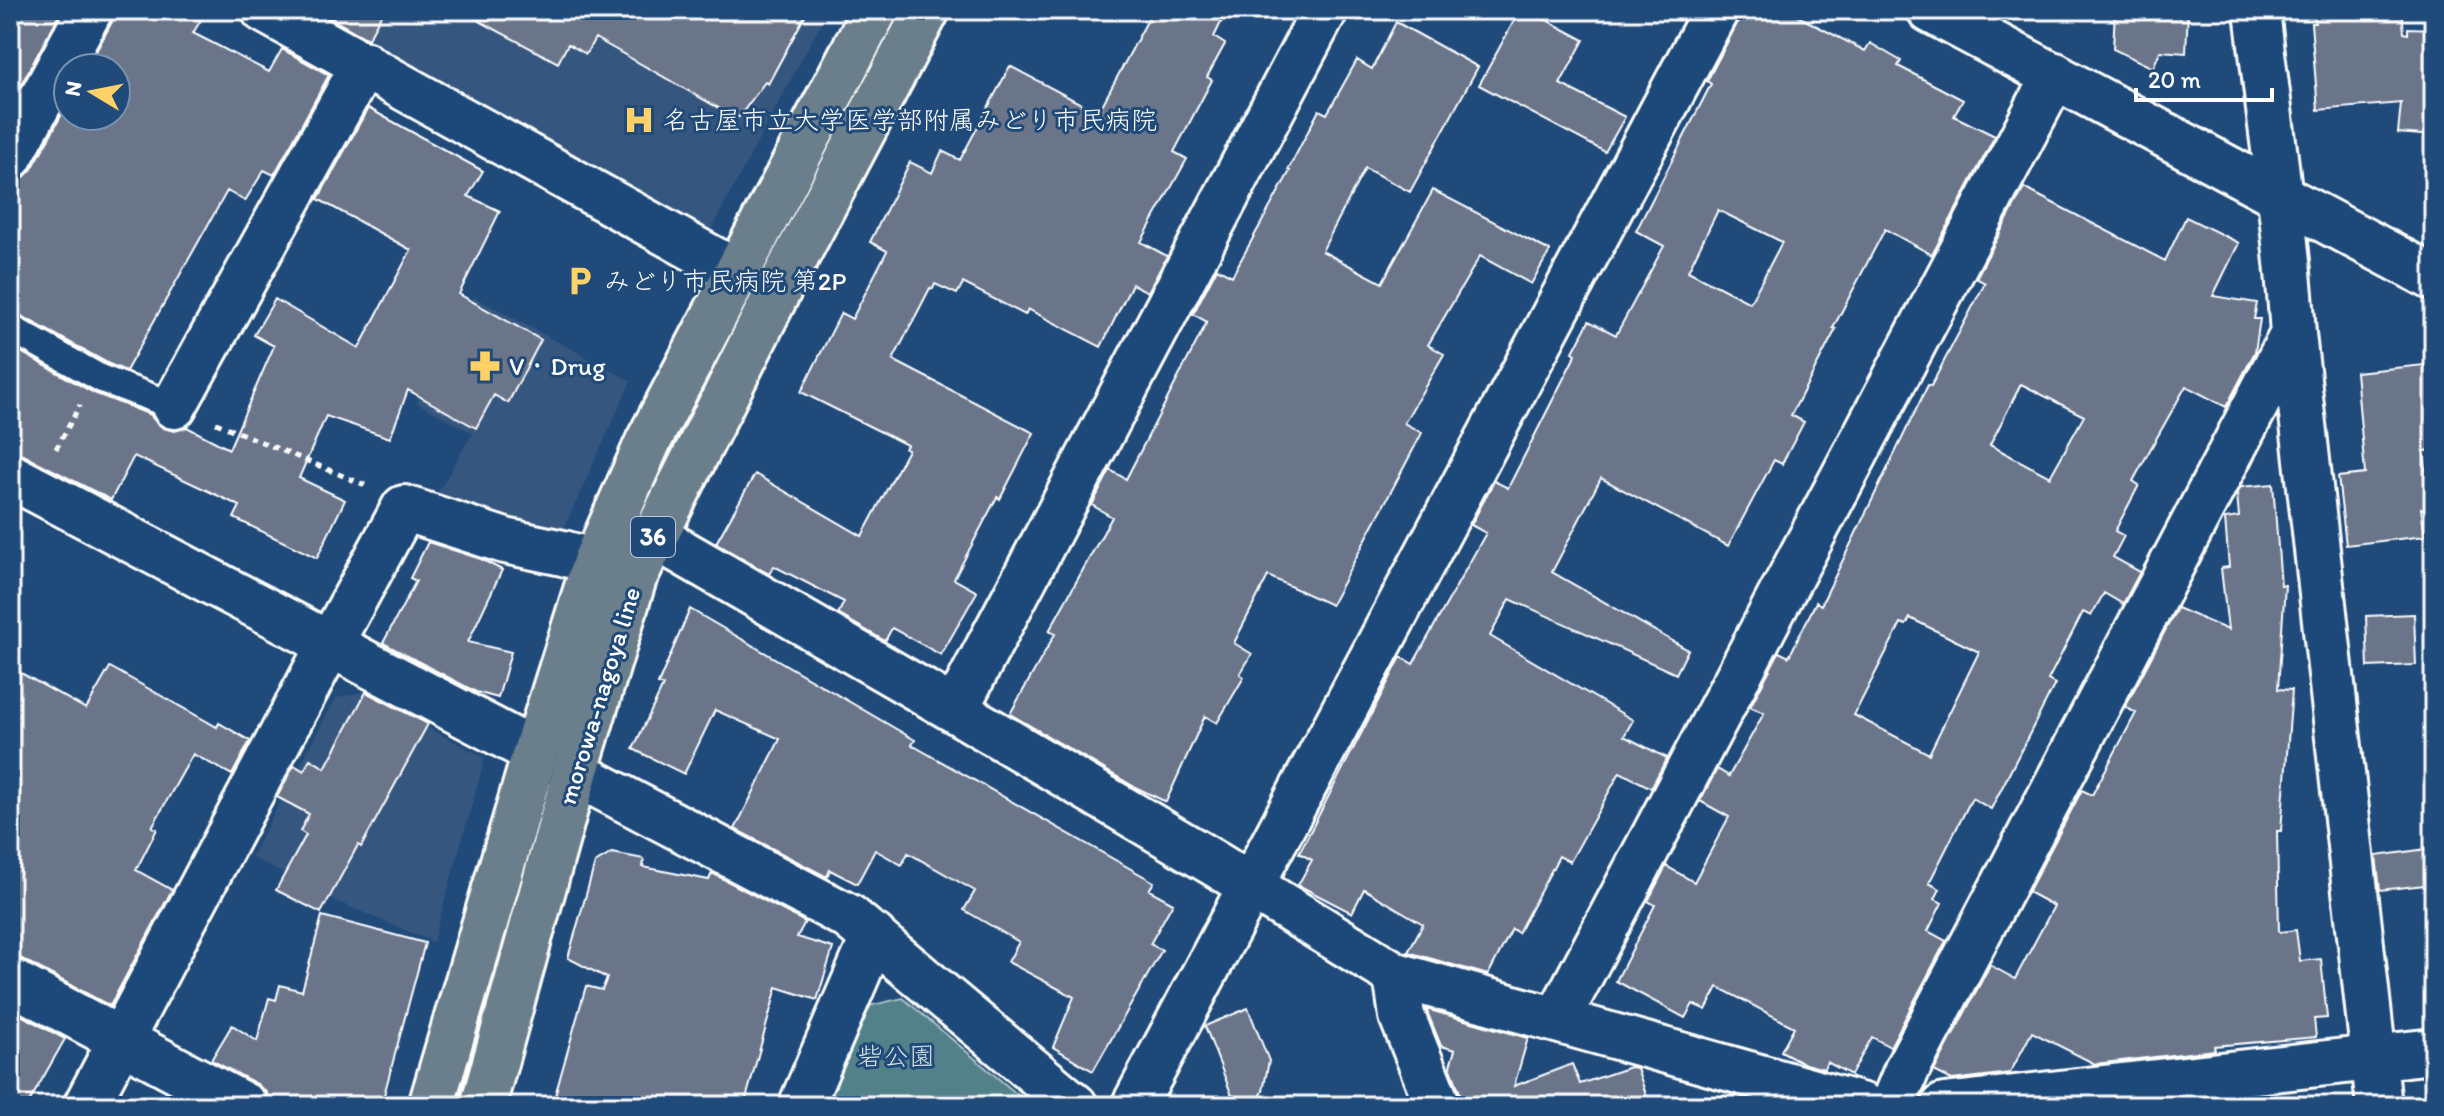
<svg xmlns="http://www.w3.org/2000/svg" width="2444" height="1116" viewBox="0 0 2444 1116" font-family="Itim,'Klee One',sans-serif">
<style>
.built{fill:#36577f}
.green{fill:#53818a;stroke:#a9c0c4;stroke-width:2}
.building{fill:#6b748a;stroke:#fff;stroke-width:2;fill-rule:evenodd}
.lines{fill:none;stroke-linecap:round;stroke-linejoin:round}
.lane-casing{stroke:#fff;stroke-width:32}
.street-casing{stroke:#fff;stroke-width:50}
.secondary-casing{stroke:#fff;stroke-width:50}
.primary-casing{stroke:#fff;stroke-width:50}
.path{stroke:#fff;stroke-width:5;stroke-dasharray:6 6;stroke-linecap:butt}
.lane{stroke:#1f4a7a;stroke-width:26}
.street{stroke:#1f4a7a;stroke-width:44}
.secondary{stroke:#1f4a7a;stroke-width:44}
.primary{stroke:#6b7e8b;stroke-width:44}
.labels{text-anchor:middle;stroke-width:6;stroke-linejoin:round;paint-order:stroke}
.shield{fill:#1f4a7a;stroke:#bcc9d7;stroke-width:2}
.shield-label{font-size:24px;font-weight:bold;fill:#fff}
.poi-label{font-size:26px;fill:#fff;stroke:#1f4a7a;text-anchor:start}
.street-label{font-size:26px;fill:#fff;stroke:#1f4a7a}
.park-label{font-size:26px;fill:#d4e0e2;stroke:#1f4a7a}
</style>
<rect width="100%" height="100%" fill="#1f4a7a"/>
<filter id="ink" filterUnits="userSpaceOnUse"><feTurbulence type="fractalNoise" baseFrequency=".0125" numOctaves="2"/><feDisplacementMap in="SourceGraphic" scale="16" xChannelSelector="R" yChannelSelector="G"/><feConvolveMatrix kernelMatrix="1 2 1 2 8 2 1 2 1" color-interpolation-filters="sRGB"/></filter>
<g filter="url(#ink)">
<path class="built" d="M307 10H828L710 231Z
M474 297 631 381 559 539 429 507 473 433 417 403Z
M362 692 485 758 433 942 338 902 251 857 336 698Z"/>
<path class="green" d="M903 998 1031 1106H821L864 1007Z"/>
<path class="building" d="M10 10H62L10 105Z
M115 10H207L193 33 269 72 282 49 329 75 274 175 264 170 245 201 227 191 126 371 109 364 18 314 10 312V182L22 179 32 169 68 103V116H116V68H87L112 22Z
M316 10H384L368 39Z
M459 10H808L768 84 765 82 739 117 724 111 595 38 586 54 568 44 558 63Z
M1153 10H1227L1214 37 1225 44 1207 77 1212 80 1174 152 1187 159 1141 242 1167 256 1148 292 1132 284 1101 347 1028 309 1025 315 963 283 957 294 935 284 933 289 930 288 893 360 1034 433 1000 499 997 497 954 579 977 592 941 655 892 628 885 641 838 614 844 602 774 566 769 574 716 543 755 474 862 536 908 450 905 449 907 445 801 392 841 313 852 319 887 251 870 242 910 162 932 173 942 151 960 160 1010 66 1098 113Z
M1520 10H1528L1584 40 1560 84 1625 117 1605 152 1479 85Z
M1741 10H1786L1865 51 1870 43 1901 61 1898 66 1963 100 1954 116 1995 136 1932 255 1885 229 1833 328 1836 329 1791 415 1804 422 1782 464 1774 460 1728 546 1601 478 1552 572 1688 650 1676 674 1510 599 1490 636 1633 720 1624 736 1667 758 1651 788 1620 772 1570 862 1559 856 1518 933 1512 929 1488 975 1408 952 1423 924 1364 889 1352 913 1298 885 1312 860 1299 853 1401 657 1413 664 1486 533 1471 525 1494 481 1508 488 1576 354 1573 352 1589 321 1616 335 1664 246 1636 231 1711 84 1707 81 1738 22ZM1718 210 1782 242 1750 303 1688 271Z
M2115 10H2188L2186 53 2160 51 2153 68 2113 49Z
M2314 10H2402L2404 33 2408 34V28L2434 29V136L2398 133 2401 103 2318 110 2311 23H2315Z
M1396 22 1478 67 1410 192 1365 168 1322 251 1382 283 1433 190 1550 251 1531 284 1480 256 1428 345 1444 354 1404 423 1422 433 1331 605 1268 576 1234 643 1252 654 1240 674 1244 677 1217 723 1205 716 1166 802 1133 786 1010 714 1055 634 1049 631 1112 517 1092 505 1110 470 1126 479 1207 322 1193 314 1217 268 1232 276 1290 171 1288 170 1319 110 1327 114 1357 60 1372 69Z
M368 108 483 171 468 196 500 211 459 294 541 340 508 403 494 395 476 428 408 390 390 438 326 416 299 478 345 500 317 558 234 518 240 506 134 456 111 500 22 454 10 451V346L94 393 151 415 153 419 163 428 175 431 187 427 229 449 274 346 254 335 275 299 359 348 411 250 318 199Z
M2024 188 2165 261 2186 217 2239 243 2213 296 2257 303 2254 319H2260L2255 352 2226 407 2186 386 2151 448 2133 481 2139 485 2115 531 2124 536 2113 557 2140 572 2123 604 2104 593 2091 616 2083 612 2048 680 2055 684 1991 809 1972 798 1929 883 1940 889 1935 899 1942 903 1928 931 1946 941 1890 1047 1872 1037 1851 1075 1827 1062 1824 1069 1805 1064 1781 1051 1794 1027 1718 987 1706 1010 1693 1004 1685 1018 1616 981 1655 905 1648 901 1666 866 1694 882 1729 817 1700 801 1717 769 1729 776 1764 713 1750 707 1779 652 1789 657 1816 602 1821 605 1928 385 1931 386 1985 283 1976 278ZM2021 384 2084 416 2050 477 1990 445ZM1910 618 1979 652 1929 754 1854 715 1901 623 1906 625Z
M2434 364V450L2424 451 2431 513 2421 508 2425 536 2346 545 2338 477 2365 474 2356 372Z
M2273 484 2281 585H2285L2278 689 2292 690 2281 831H2277L2279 932 2296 930 2300 961 2321 959 2327 1018 2314 1019 2316 1037 2214 1046 2215 1050 2095 1064 2032 1032 2010 1073 1952 1080 1934 1071 1990 965 2015 979 2054 906 2028 892 2082 790 2092 795 2136 713 2125 707 2177 608 2228 630 2221 568 2229 567 2225 519 2239 517 2237 494 2241 487Z
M428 542 481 559 502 570 468 642 511 652 498 698 476 692 383 643 416 581 410 578Z
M690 609 915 740 912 745 1154 882 1149 890 1173 903 1150 944 1162 950 1093 1071 1053 1047 1074 997 1008 962 1019 942 964 910 975 891 908 853 902 865 875 850 857 884 830 870 827 877 735 829 780 739 715 710 684 774 633 749 663 686 658 684Z
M2414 614 2416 665 2368 667 2366 616Z
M10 667 86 709 110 667 217 727 219 723 250 741 232 775 193 754 152 827 157 829 136 870 172 890 110 1006 22 959 10 956Z
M366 692 428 724 361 847 358 845 321 913 276 890 306 835 300 831 309 814 277 797 294 765 304 771 310 759 325 768Z
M2434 848V884L2380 890 2376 856Z
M612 853 644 859 643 867 709 880 712 873 805 922 797 937 833 948 817 1000 777 987 744 1106H577L554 1099 586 986 602 990 607 978 568 958 595 863Z
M322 916 425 943 381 1106H270L267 1093 257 1084 211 1060 232 1025 257 1041 269 998 276 1000 280 985 302 991Z
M1248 1008 1269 1061 1263 1091 1256 1106H1236L1205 1026Z
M10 1009 65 1039 27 1106H10Z
M1426 1009 1528 1038 1514 1086 1572 1064 1580 1084 1630 1067 1637 1068 1650 1106H1465L1450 1066 1455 1050 1441 1046Z"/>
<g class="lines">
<g class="lane-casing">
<path id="lane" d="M10 328 102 379 174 406"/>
</g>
<g class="street-casing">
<path id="street" d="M264 10 738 273
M2257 10C2269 118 2286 226 2293 334L2379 1106
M10 157 90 10
M174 406 364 64
M10 476 849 917 1075 1106
M654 536 955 710 1217 865 1396 975 1863 1106
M955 710 1325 10
M1396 975 1402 1016 1438 1106
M10 981 245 1106
M1557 1020 2055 75
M86 1106 316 670 404 508 505 541 563 553 595 562
M801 1106 874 936
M1134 1106 1716 10
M1892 1106 1908 1067 2293 334
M1944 1106 2434 1051"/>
</g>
<g class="secondary-casing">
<path id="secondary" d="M1930 10 2434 278"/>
</g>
<g class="primary-casing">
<path id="primary" d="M431 1106 535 753 595 562 648 442 875 10
M483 1106 575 773 634 578 774 299 927 10"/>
</g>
<path class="path" d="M216 423 365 485
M56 449 80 405"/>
<use href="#lane" class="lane"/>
<use href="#street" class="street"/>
<use href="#secondary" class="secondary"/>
<use href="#primary" class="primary"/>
</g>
</g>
<defs>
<g id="hospital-bare" transform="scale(2.4)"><path d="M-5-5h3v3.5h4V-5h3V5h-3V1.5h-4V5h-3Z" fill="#ffd166" stroke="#1f4a7a" stroke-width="2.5" paint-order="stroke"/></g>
<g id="parking-bare" transform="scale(2.4)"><path d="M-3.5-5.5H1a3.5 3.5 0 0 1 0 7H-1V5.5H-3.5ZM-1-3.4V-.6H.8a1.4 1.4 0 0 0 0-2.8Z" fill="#ffd166" stroke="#1f4a7a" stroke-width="2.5" paint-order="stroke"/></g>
<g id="pharmacy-bare" transform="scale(2.4)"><path d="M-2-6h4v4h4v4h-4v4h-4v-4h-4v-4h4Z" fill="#ffd166" stroke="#1f4a7a" stroke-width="2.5" paint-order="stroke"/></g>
</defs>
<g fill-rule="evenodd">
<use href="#hospital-bare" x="639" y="120"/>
<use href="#parking-bare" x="580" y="281"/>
<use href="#pharmacy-bare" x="485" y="366"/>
</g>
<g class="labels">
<rect class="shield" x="631" y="517" width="44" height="40" rx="6"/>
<g class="shield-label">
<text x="653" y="545">36</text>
</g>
<g class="poi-label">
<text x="663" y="129">名古屋市立大学医学部附属みどり市民病院</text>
<text x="604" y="290">みどり市民病院 第2P</text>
<text x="509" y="375">V・Drug</text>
</g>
<g class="street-label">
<text transform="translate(599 696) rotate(-73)" y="9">morowa-nagoya line</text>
</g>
<g class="park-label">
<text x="896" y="1065">砦公園</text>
</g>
</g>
<rect width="2444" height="1116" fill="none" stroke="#1f4a7a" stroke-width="40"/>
<rect x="20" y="20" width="2404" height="1076" fill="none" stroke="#fff" stroke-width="3" filter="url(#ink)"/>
<g transform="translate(92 92) rotate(280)"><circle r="38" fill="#1f4a7a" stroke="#7992af" stroke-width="2"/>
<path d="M0-6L14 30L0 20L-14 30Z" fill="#ffd166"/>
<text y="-12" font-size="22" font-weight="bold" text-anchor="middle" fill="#ffffff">N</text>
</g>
<path d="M2136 88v12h136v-12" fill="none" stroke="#ffffff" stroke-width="4"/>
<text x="2148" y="88" font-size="24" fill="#ffffff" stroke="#1f4a7a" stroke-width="6" paint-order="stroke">20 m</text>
</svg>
